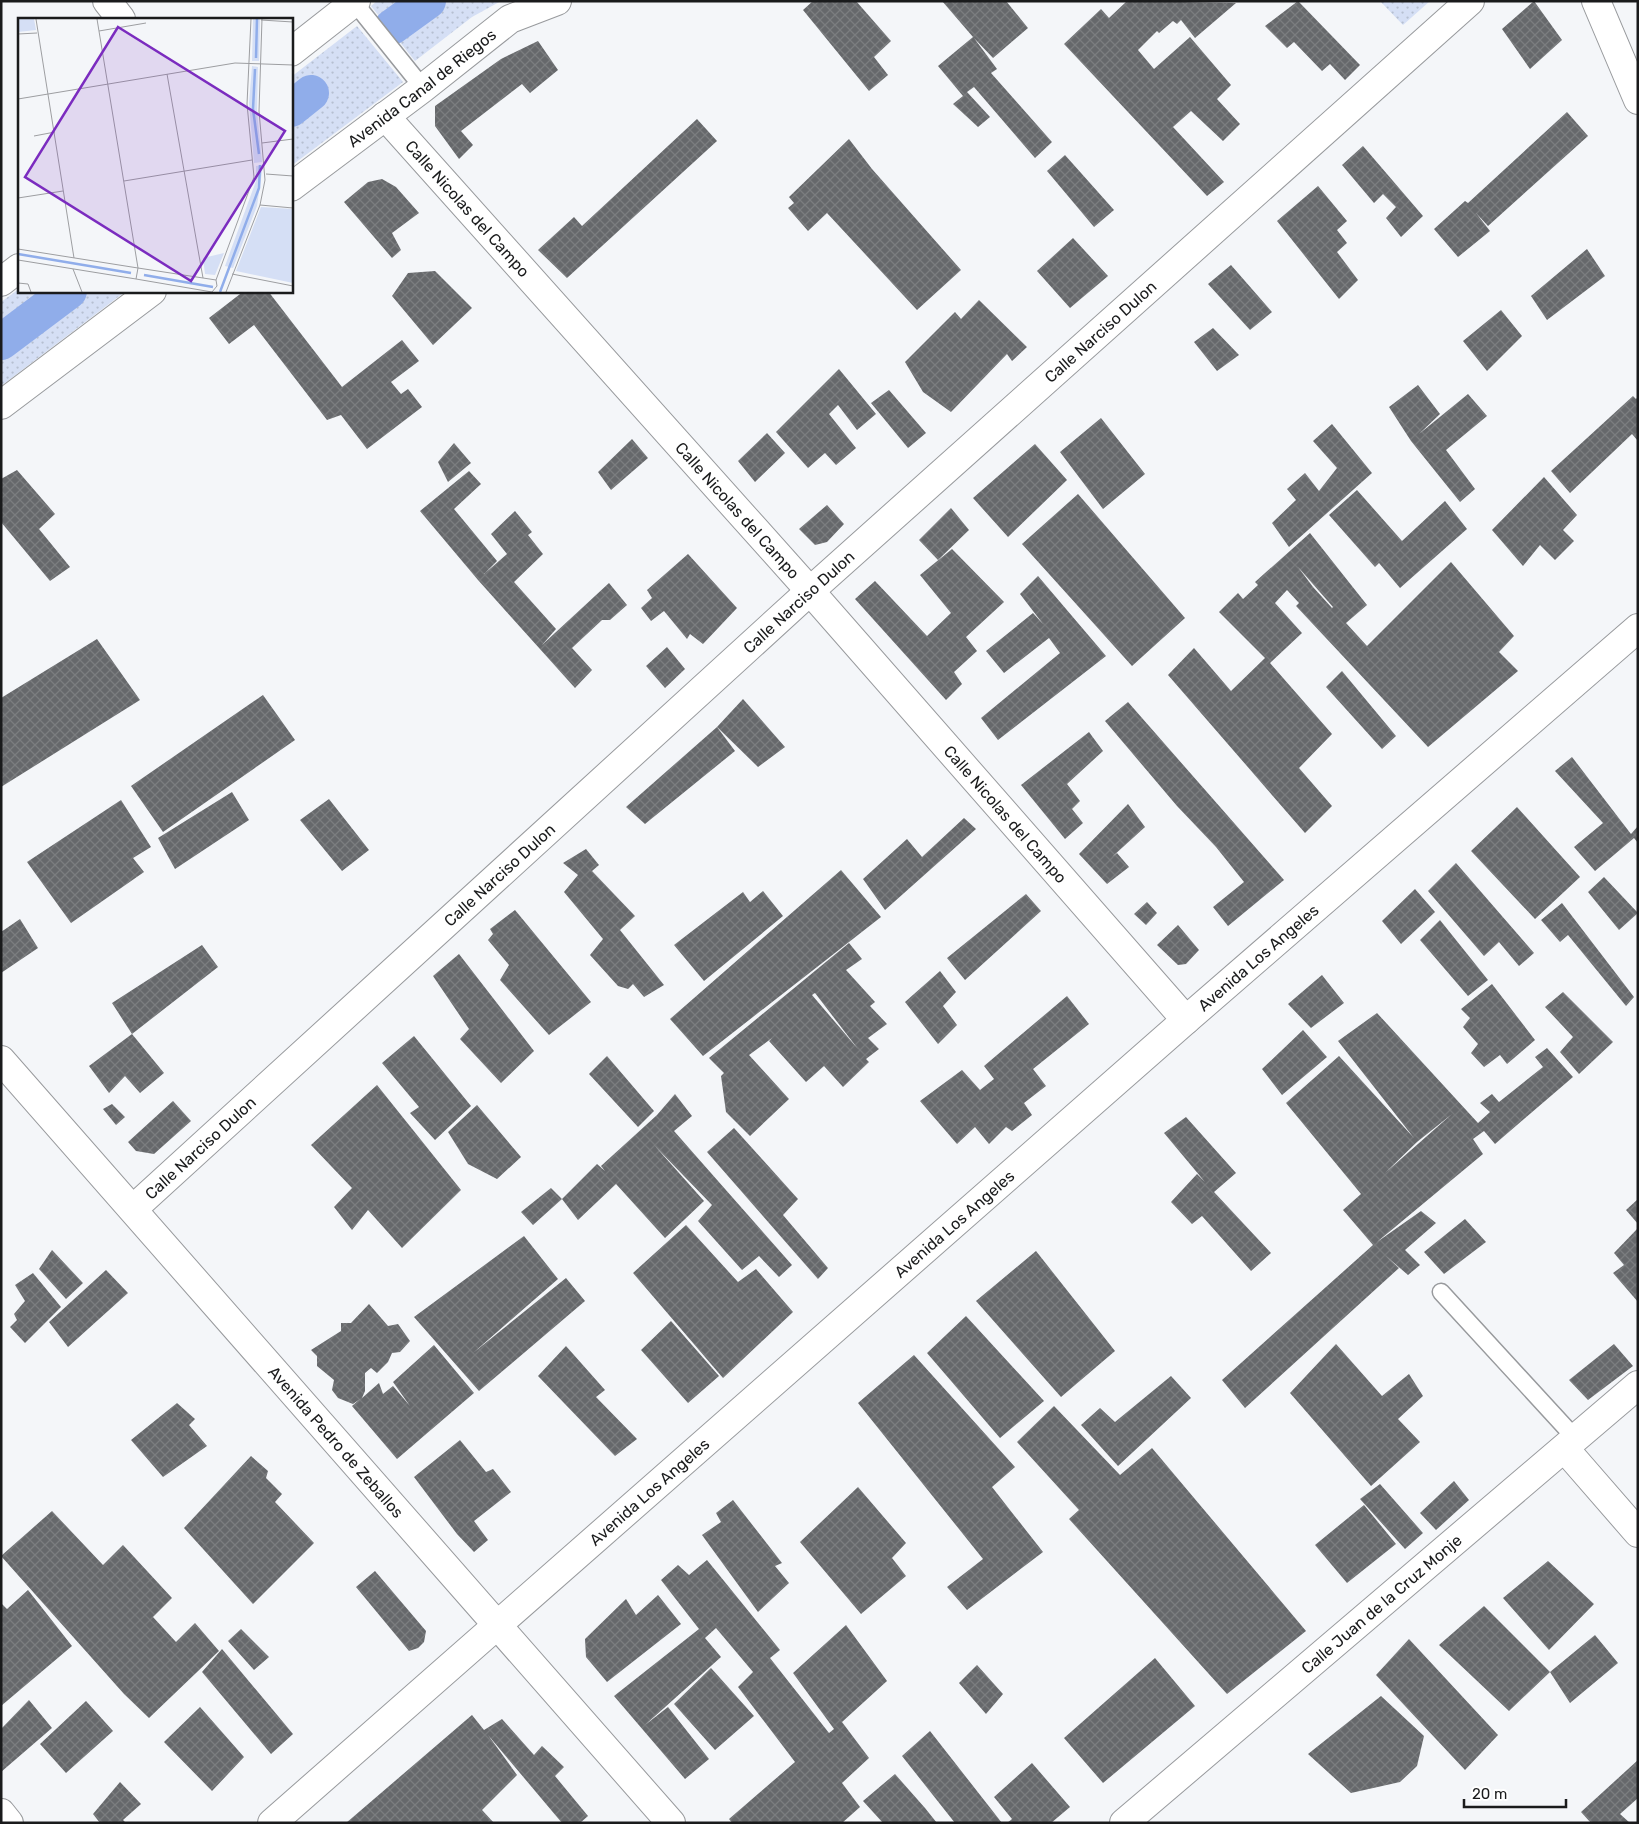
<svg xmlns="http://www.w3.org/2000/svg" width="1639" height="1824" viewBox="0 0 1639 1824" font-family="Rubik,sans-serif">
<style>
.grass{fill:url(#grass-dots)}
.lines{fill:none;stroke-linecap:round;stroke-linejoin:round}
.canal{stroke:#90adea;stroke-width:36}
.building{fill:url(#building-cross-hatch);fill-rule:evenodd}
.service-casing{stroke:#989a9d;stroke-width:19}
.minor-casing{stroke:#989a9d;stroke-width:30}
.tertiary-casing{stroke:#989a9d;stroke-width:30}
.secondary-casing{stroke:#989a9d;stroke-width:30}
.service{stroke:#fff;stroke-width:16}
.minor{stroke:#fff;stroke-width:28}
.tertiary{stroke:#fff;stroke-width:28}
.secondary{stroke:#fff;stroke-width:28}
.labels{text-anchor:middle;stroke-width:4;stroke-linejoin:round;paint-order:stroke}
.street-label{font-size:16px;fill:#1a1b1c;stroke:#fff}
.inset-river{fill:none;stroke:#90adea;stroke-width:2.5}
.inset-road{fill:none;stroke:#9d9ea1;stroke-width:1}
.view{fill:#7b2cbf;fill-opacity:0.15;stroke:#7b2cbf;stroke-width:2.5}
.inset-edge{fill:none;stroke:#1a1b1c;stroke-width:2.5}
</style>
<defs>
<pattern id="grass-dots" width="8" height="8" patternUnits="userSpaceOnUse" patternTransform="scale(1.25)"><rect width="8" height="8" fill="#d5dff5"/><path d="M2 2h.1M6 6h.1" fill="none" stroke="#b6bfd1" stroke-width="1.8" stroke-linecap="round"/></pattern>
<pattern id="building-cross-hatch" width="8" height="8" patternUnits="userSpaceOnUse" patternTransform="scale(1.25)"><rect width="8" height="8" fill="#66686b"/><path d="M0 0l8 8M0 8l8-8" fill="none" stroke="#7b7d7f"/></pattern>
</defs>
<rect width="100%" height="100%" fill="#f4f6f9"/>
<path class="grass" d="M377 1H501L472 17 415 61 371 6Z
M1380 1H1430L1403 25Z
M357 26 403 82 291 166V77Z
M19 289V291H126L1 386V302Z"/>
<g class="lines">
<path class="canal" d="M392 27 428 1
M291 109 311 93
M1 342 69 291"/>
</g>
<path class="building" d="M813 1H856L891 41 874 57 888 75 869 91 803 10Z
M942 1H1006L1028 28 993 58 974 38 997 69 991 73 1052 142 1035 158 974 87 967 92 990 117 978 127 953 104 963 96 938 66 973 37Z
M1127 1 1236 3 1195 38 1181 20 1177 24 1173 21 1159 33 1157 31 1138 50 1154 69 1190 37 1231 85 1217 99 1240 124 1223 141 1191 111 1173 127 1224 182 1207 196 1064 44 1101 9 1109 18Z
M1298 1 1360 65 1345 80 1330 64 1322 71 1294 42 1287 48 1265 26Z
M1534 1 1562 40 1530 69 1502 29Z
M538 41 558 70 530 93 522 84 461 131 473 145 459 159 435 126V106L501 59Z
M1567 112 1588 136 1488 226 1476 213 1490 231 1458 257 1434 229 1465 201 1468 203Z
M697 119 717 141 567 278 538 250 574 217 582 226Z
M849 139 872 169 961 270 917 310 827 213 808 231 788 208 794 203 789 197Z
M1363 146 1423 216 1401 237 1386 218 1396 207 1383 194 1374 203 1342 165Z
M1065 155 1114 210 1094 227 1047 171Z
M382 179 396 187 419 213 392 233 401 250 392 258 344 202 368 182Z
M1318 186 1347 221 1337 230 1347 243 1337 252 1358 280 1339 299 1277 221Z
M1073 238 1108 276 1070 308 1037 271Z
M1587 249 1605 276 1547 320 1531 296Z
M1231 265 1272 312 1250 330 1208 284Z
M435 271 472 308 433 345 392 296 408 273Z
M244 291H268L342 387 402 340 419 361 391 382 401 394 408 389 422 407 367 449 341 415 327 420 254 325 229 344 209 318Z
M979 300 1027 347 1012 361 1007 354 951 412 923 392 905 362 955 312 961 319Z
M1501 310 1522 336 1487 371 1463 341Z
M1213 328 1239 355 1217 371 1194 342Z
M839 369 876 414 857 430 838 405 829 414 856 448 836 465 825 453 808 468 776 432Z
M1418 385 1440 414 1419 434 1468 394 1487 416 1446 450 1475 489 1460 502 1411 441 1389 407Z
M889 390 926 433 908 448 871 403Z
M1633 396 1636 399 1638 397V441L1632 434 1570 493 1551 471Z
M1101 418 1145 474 1103 509 1060 452Z
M1332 424 1372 473 1289 547 1272 523 1296 500 1287 489 1305 473 1319 491 1337 468 1313 441Z
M767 433 785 453 755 482 738 461Z
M632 439 648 458 611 490 598 472Z
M454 443 471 463 448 482 438 462Z
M1035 444 1067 480 1008 537 973 498Z
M17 470 55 514 39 529 70 567 50 581 1 522V479Z
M469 471 481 484 454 509 497 561 484 574 507 554 491 534 515 511 532 532 528 535 543 554 514 582 556 629 542 645 609 583 627 605 610 620H602L572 648 592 670 575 688 478 580 420 511Z
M1544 477 1577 515 1563 530 1574 541 1555 560 1540 545 1523 566 1492 530Z
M1357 490 1402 541 1445 501 1467 529 1400 588 1379 563 1375 567 1329 515Z
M1078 494 1185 618 1132 666 1022 544Z
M827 505 844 524 827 542 815 545 799 529Z
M951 508 969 530 938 560 919 540Z
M1310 533 1367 605 1346 623 1367 646 1451 562 1514 636 1499 652 1518 671 1428 747 1296 606 1299 603 1287 590 1275 603 1302 633 1270 663 1332 734 1299 768 1332 806 1305 833 1168 675 1194 648 1231 691 1265 658 1219 612 1238 593 1243 599 1258 585 1255 582ZM1298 567 1333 607 1332 608 1313 587Z
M952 549 1004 602 966 637 977 651 954 672 962 684 946 700 855 599 875 581 927 636 951 613 920 575Z
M688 554 737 608 703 644 690 634 687 639 664 611 651 621 641 608 652 598 647 590Z
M1038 576 1106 656 998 740 981 718 1060 653 1049 638 1004 673 986 651 1033 613 1043 624 1020 594Z
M97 639 140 700 1 787V698Z
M667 647 685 669 665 688 646 666Z
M1342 671 1396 736 1382 749 1326 687Z
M263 695 295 740 163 832 131 786Z
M743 699 785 747 758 767 717 727Z
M1128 702 1284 880 1228 926 1213 907 1244 882 1216 847 1177 806 1105 721Z
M717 727 735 751 645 824 626 807Z
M1089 732 1103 751 1067 784 1080 801 1072 809 1083 823 1065 839 1021 785Z
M1572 757 1631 834 1638 826V843L1634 838 1595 871 1574 847 1603 823 1555 771Z
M232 792 249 820 175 869 158 838Z
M329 799 369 850 342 871 300 820Z
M121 800 151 847 133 858 144 872 71 923 27 862Z
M1128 804 1145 827 1112 857 1117 853 1129 867 1107 884 1079 854Z
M1517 807 1580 877 1535 919 1471 851Z
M964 818 976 829 885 910 863 879 907 839 922 857Z
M586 849 599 865 592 871 635 916 620 930 664 985 644 997 633 984 628 989 618 986 590 955 603 939 564 892 578 875 563 863Z
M1456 863 1534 953 1519 966 1499 942 1484 956 1428 891Z
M841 870 881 917 703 1056 670 1019Z
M1604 877 1638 913 1619 930 1588 892Z
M1415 889 1435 912 1401 944 1382 921Z
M763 891 783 916 704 981 674 945 743 892 750 902Z
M1026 894 1041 911 965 980 947 958Z
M1147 902 1157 913 1146 925 1134 914Z
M1562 903 1634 997 1626 1006 1568 935 1560 942 1541 920Z
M515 910 591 1002 549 1035 500 980 509 965 488 940 493 934 490 929Z
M20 919 38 948 1 973V932Z
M1440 920 1488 980 1468 996 1420 940Z
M1178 925 1199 950 1186 964 1178 965 1157 945Z
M849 943 862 959 846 970 875 1002 870 1006 887 1024 868 1038 879 1049 866 1059 869 1062 843 1087 824 1066 806 1082 769 1041 772 1038 749 1055 789 1099 750 1136 726 1112 721 1076 724 1073 709 1058ZM815 993 858 1049 812 995Z
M202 945 218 967 132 1034 112 1003Z
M459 954 534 1051 501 1083 460 1039 469 1029 433 976Z
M940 971 956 992 943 1006 957 1025 938 1044 905 1002Z
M1322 975 1344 1003 1311 1028 1288 1004Z
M1492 984 1535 1040 1507 1064 1500 1055 1484 1067 1471 1053 1478 1044 1463 1027 1470 1018 1461 1009Z
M1563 992 1613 1042 1579 1074 1560 1052 1573 1037 1545 1007Z
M1067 996 1089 1024 1033 1069 1046 1086 1024 1103 1032 1115 1012 1131 1006 1127 989 1144 975 1127 957 1144 920 1101 962 1070 980 1090 994 1079 984 1066Z
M1377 1013 1478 1123 1490 1112 1480 1103 1492 1094 1499 1102 1543 1067 1535 1057 1547 1048 1573 1077 1495 1144 1484 1131 1473 1139 1483 1154 1377 1242 1421 1211 1436 1223 1405 1250 1420 1265 1408 1275 1386 1256 1399 1268 1245 1408 1222 1380 1373 1245 1343 1210 1361 1194 1286 1103 1339 1056 1414 1138 1338 1041ZM1452 1114 1385 1173 1417 1142Z
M1303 1030 1327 1057 1282 1095 1262 1069Z
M132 1034 164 1073 140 1093 125 1076 109 1093 89 1066Z
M414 1036 471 1106 435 1140 410 1113 419 1107 382 1063Z
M607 1056 654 1111 638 1127 589 1074Z
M377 1085 461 1190 402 1248 368 1210 352 1230 334 1207 352 1188 311 1145Z
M675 1094 692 1116 674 1131 792 1265 779 1277 759 1256 742 1270 698 1221 712 1205 654 1145 704 1201 665 1238 616 1184 578 1220 562 1199 597 1164 605 1171 601 1166 657 1115Z
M173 1101 191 1121 154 1154 136 1151 128 1142Z
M112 1104 125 1117 116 1125 103 1109Z
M477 1105 521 1157 497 1179 468 1164 448 1132Z
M1186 1117 1236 1173 1214 1192 1271 1253 1251 1271 1202 1216 1192 1224 1171 1202 1197 1174 1205 1182 1164 1133Z
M734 1128 798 1199 783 1215 828 1268 818 1279 707 1152Z
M551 1188 562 1199 533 1225 521 1212Z
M1638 1199V1224L1626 1210Z
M1465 1219 1486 1242 1444 1274 1424 1252Z
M686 1225 738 1282 756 1269 793 1312 723 1378 633 1273Z
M1638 1228V1302L1613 1273 1624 1265 1614 1253Z
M524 1236 558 1279 473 1353 566 1278 585 1301 479 1391 414 1317Z
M52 1250 83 1283 66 1299 39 1269Z
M1036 1251 1115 1351 1061 1397 976 1301Z
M106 1270 128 1293 68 1347 49 1322Z
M33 1273 61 1307 25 1343 10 1327 17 1320 14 1314 25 1301 15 1285Z
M369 1304 388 1326 398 1324 410 1341 400 1352 392 1353 388 1362 377 1373 371 1368 365 1373V1391L362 1398 379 1383 383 1394 393 1386 410 1406 393 1382 434 1345 474 1393 397 1459 352 1406 360 1399 353 1404 338 1398 332 1390 334 1380 317 1366V1356L311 1350 341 1331V1323H351Z
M966 1316 1044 1401 1000 1438 927 1353Z
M671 1321 719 1376 688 1403 641 1350Z
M1336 1344 1382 1396 1409 1374 1423 1396 1398 1419 1420 1442 1371 1486 1290 1393Z
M1614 1344 1633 1366 1588 1400 1569 1380Z
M566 1346 605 1390 596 1397 637 1439 615 1456 538 1376Z
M914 1355 1015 1467 992 1487 1043 1552 967 1610 947 1587 983 1559 858 1403Z
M1171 1376 1191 1398 1118 1466 1081 1425 1100 1408 1115 1422Z
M177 1403 195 1419 189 1425 207 1446 163 1477 131 1440Z
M1054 1406 1120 1475 1152 1448 1306 1631 1227 1694 1069 1519 1079 1510 1017 1442Z
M460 1440 486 1472 493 1469 511 1492 474 1521 488 1540 474 1552 457 1534 414 1477Z
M251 1456 268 1471 266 1478 282 1494 275 1502 314 1543 253 1604 184 1528Z
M1454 1481 1469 1500 1436 1530 1420 1513Z
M1380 1484 1423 1533 1405 1549 1360 1499Z
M858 1487 906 1543 892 1558 906 1576 861 1614 800 1542Z
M733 1500 782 1563 775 1566 789 1583 758 1612 702 1535 721 1522 716 1513Z
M1364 1505 1396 1544 1347 1583 1315 1545Z
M52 1511 103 1565 123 1545 172 1598 153 1617 176 1642 195 1623 219 1651 149 1718 124 1694 1 1556Z
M707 1560 780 1650 770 1658 829 1733 834 1729 793 1673 846 1625 887 1681 842 1722 869 1758 842 1783 860 1807 842 1823H732L729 1819 795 1762 738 1687 753 1672 716 1628 705 1638 721 1657 645 1725 668 1707 709 1759 685 1779 614 1696 699 1629 661 1580 678 1565 689 1575Z
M1548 1561 1594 1604 1549 1650 1503 1598Z
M375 1571 426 1631 424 1642 418 1648 409 1651 356 1587Z
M28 1590 72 1646 1 1706V1603L7 1609Z
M658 1595 681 1624 607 1682 586 1657 585 1639 626 1599 636 1615Z
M1484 1606 1550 1672 1509 1711 1439 1645Z
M241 1629 269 1657 254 1670 228 1641Z
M1595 1635 1618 1663 1570 1703 1550 1672Z
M1409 1639 1498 1735 1465 1770 1376 1675Z
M222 1649 293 1734 271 1754 202 1672Z
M1155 1658 1195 1706 1103 1783 1064 1738Z
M977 1665 1003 1694 986 1714 959 1683Z
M711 1668 754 1716 715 1750 674 1704Z
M1381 1696 1424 1736 1417 1766 1400 1782 1351 1793 1308 1754Z
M29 1700 52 1728 1 1772V1729Z
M86 1701 113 1731 66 1773 40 1744Z
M200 1707 244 1757 212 1791 164 1742Z
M472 1715 484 1730 502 1719 534 1755 542 1746 564 1767 555 1776 588 1816 580 1823H562L488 1735 517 1775 482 1810 494 1823H346Z
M930 1731 1002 1823H955L902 1756Z
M1638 1760V1798L1620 1814 1630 1823H1591L1581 1812Z
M1032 1763 1070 1807 1051 1823H1007L1012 1819 994 1797Z
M895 1774 925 1808 937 1823H883L863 1801Z
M120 1782 141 1804 123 1820 126 1823H100L93 1814Z"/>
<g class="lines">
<g class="service-casing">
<path id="service" d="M354 2 423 88
M1441 1292 1576 1439"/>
</g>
<g class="minor-casing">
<g id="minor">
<path d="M107 1 121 19"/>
<path id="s1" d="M385 116 810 591 1186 1020"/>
<path id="s2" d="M133 1209 810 591 1470 1"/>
<path d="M1565 1449 1638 1533"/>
<path d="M1 1813 9 1823"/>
<path id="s3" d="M1124 1823 1638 1385"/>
</g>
</g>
<g class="tertiary-casing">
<g id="tertiary">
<path d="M1596 1 1638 100"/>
<path d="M291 52 356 1"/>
<path id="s4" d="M291 187 423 88 510 19 557 1"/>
<path d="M1 282 19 268"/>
<path d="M1 405 152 291"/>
<path id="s5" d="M1 1060 671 1823"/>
</g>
</g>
<g class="secondary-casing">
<g id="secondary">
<path id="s6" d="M272 1823 1186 1020 1638 628"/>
</g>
</g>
<use href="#service" class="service"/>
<use href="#minor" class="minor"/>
<use href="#tertiary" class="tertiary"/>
<use href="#secondary" class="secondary"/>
</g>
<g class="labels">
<g class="street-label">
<text dy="6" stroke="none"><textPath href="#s4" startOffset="164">Avenida Canal de Riegos</textPath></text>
<text dy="6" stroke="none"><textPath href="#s1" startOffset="124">Calle Nicolas del Campo</textPath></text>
<text dy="6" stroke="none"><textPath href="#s2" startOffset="1306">Calle Narciso Dulon</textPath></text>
<text dy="6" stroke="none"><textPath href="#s1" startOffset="529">Calle Nicolas del Campo</textPath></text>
<text dy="6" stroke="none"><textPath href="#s2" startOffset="901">Calle Narciso Dulon</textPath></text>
<text dy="6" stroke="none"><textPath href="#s1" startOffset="934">Calle Nicolas del Campo</textPath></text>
<text dy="6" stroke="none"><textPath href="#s2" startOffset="496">Calle Narciso Dulon</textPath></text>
<text dy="6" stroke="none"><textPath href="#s6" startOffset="1312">Avenida Los Angeles</textPath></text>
<text dy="6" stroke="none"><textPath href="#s2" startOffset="91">Calle Narciso Dulon</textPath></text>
<text dy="6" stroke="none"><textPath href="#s6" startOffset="908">Avenida Los Angeles</textPath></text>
<text dy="6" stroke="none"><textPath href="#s5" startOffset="508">Avenida Pedro de Zeballos</textPath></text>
<text dy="6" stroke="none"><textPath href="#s6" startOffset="502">Avenida Los Angeles</textPath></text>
<text dy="6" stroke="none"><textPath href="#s3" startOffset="338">Calle Juan de la Cruz Monje</textPath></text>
</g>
</g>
<g transform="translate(18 18)">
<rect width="275" height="275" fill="#f4f6f9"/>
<path d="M235 1H242L241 43H234ZM234 48 240 49 239 93 244 144 236 145 231 85ZM245 147 239 188 215 250 207 248 238 163V148ZM206 235 197 257 187 256 185 240Z" fill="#d5dff5"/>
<path d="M0 1H16L18 12 0 14ZM243 189 275 191V265L218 253Z" fill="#d5dff5"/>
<path class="inset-river" d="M238 40 239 1M237 51 235 91 241 136M0 236 113 255M126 257 195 269M202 274 241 170 242 147"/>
<path class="inset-road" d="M18 1 56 240M243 2 275 4M81 13 128 5M0 16 19 15M275 26V106M149 56 185 260M0 81 217 45 275 47M16 118 37 114M244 125 275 121M248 156 275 158M106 163 234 142M0 180 45 173M242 187 275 190M0 231 120 250M0 242 118 261 120 250 79 1M120 250 198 262M55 251 64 274M214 256 275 268M118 261 194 274M0 265 10 266 13 274M194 274 199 268 198 262 236 159 229 86 233 1M208 274 242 187 247 162 241 93 244 1"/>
<path class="view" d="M100 9 267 113 173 263 7 159Z"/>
<rect width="275" height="275" class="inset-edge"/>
</g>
<rect width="1639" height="1824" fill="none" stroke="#1a1b1c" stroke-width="5"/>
<path d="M1464 1799v8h102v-8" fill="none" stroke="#1a1b1c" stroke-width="2.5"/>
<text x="1472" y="1799" font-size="15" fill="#1a1b1c" stroke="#ffffff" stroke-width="4" paint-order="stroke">20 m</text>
</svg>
